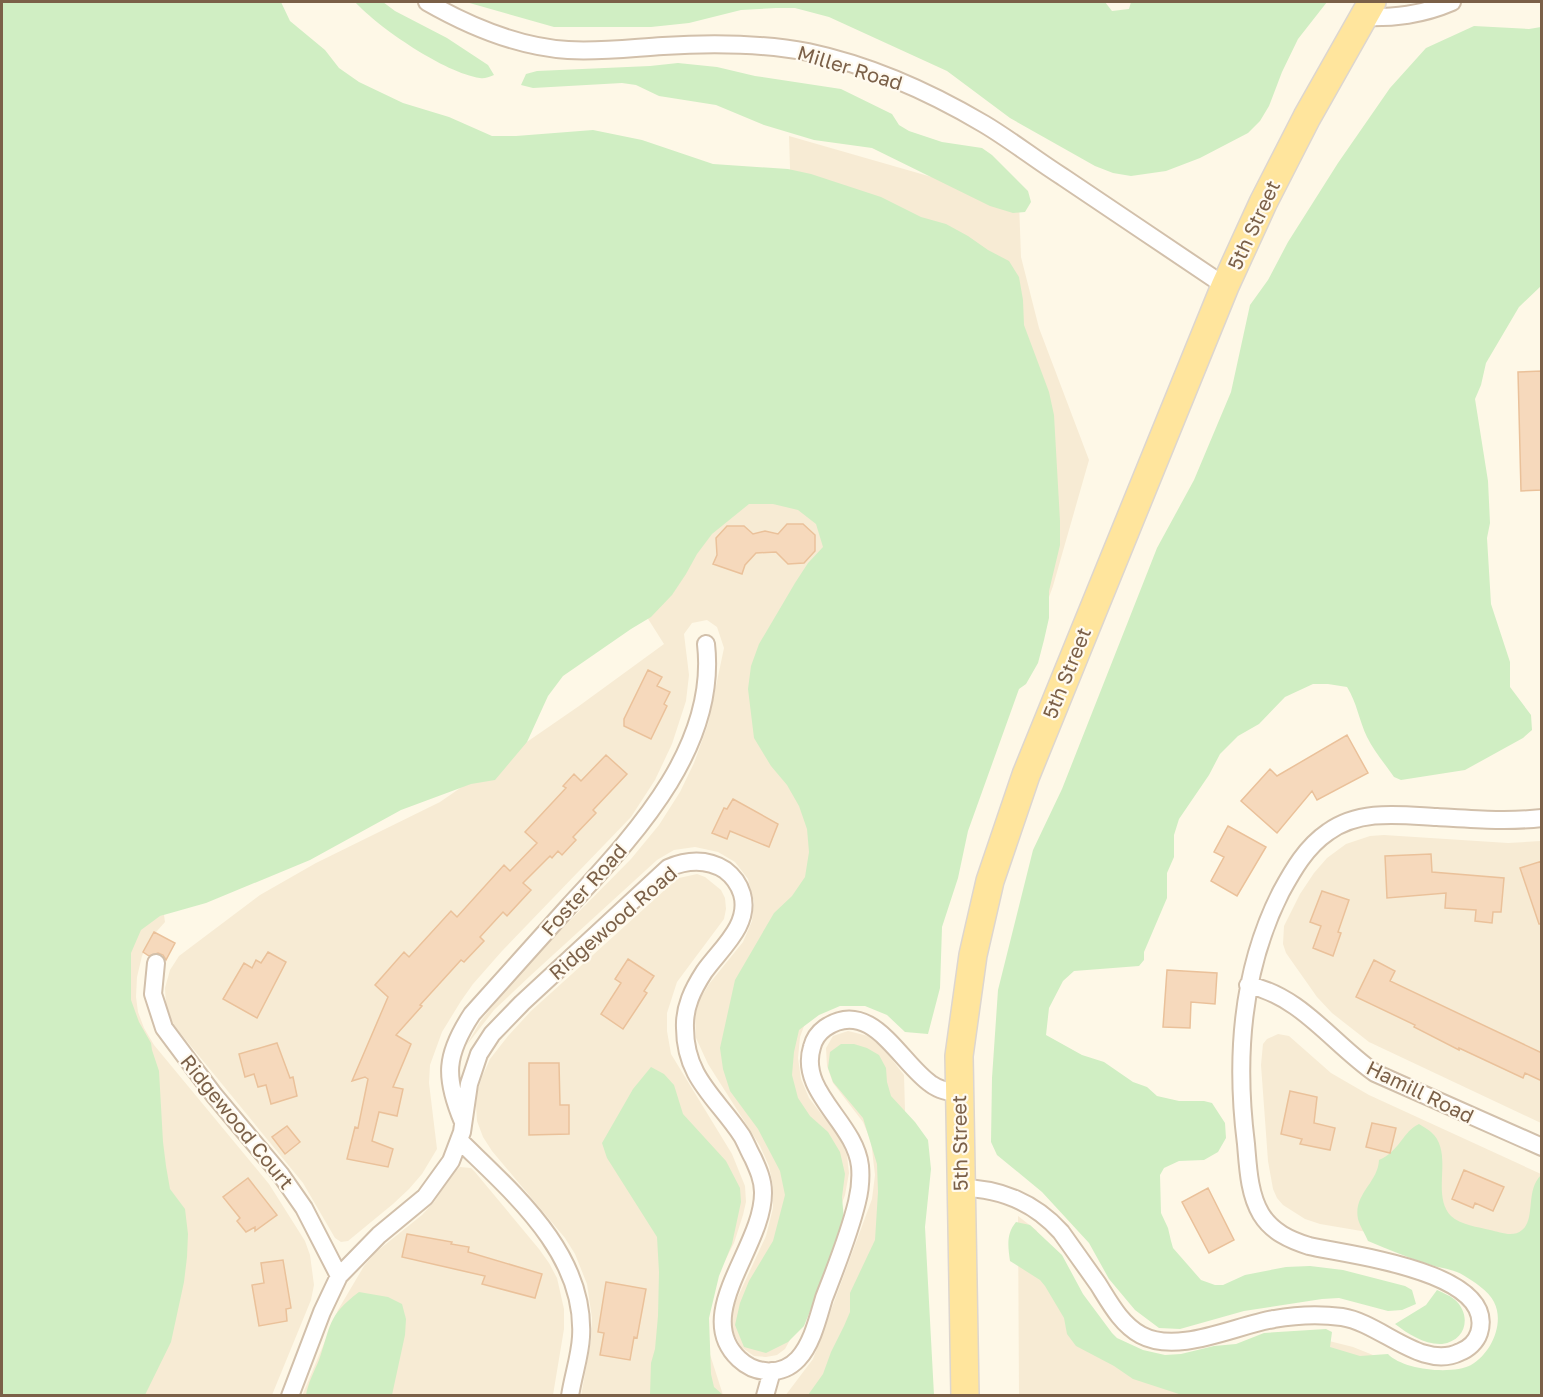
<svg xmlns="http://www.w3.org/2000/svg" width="1543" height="1397" viewBox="0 0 1543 1397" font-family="'Golos Text',sans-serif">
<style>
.residential{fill:#f7ebd4}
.green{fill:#d0eec3}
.building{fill:#f6d9bc;stroke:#eac19a;stroke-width:1.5}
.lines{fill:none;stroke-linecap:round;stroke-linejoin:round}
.minor-casing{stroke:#d2c0ab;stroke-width:20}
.primary-casing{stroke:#ddd6cf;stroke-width:30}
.minor{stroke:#fff;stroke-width:16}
.primary{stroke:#ffe59d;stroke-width:27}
.labels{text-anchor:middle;stroke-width:4.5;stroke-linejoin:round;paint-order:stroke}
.street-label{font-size:20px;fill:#7b6048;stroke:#fffaef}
</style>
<rect width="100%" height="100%" fill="#fef8e7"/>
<path class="residential" d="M789 136 1019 202 1021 257 1039 328 1089 460 1053 586 897 1016 860 997 807 1018 800 1037 798 1058 801 1079 809 1098 839 1137 847 1155 849 1173 845 1195 791 1338 785 1349 777 1355 766 1357 754 1356 741 1347 730 1326V1314L766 1236 773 1208V1186L769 1166 760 1146 708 1064 696 1038 695 1018 699 1001 709 984 743 942 752 921 754 902 748 879 735 862 718 852 695 847 674 850 657 860 530 976 494 1010 466 1046 480 1022 505 990 537 954 631 859 659 825 680 792 694 763 708 724 724 648 717 627 707 620 692 623 684 634 689 675 686 701 672 744 655 780 631 817 502 951 473 984 461 1001 442 1032 430 1065 429 1083 437 1149 422 1174 409 1189 393 1204 348 1241 341 1242 335 1238 303 1183 172 1023 166 1005 165 988 170 970 179 956 260 895 316 863 440 802 579 706 664 644 510 401 792 229Z
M1384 835 1508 843 1541 841V1123L1369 1042 1332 1013 1317 997 1286 953 1283 944 1284 926 1300 894 1314 873 1327 858 1346 844 1370 836Z
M697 874 705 877 721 890 725 898 726 909 724 919 677 982 667 1013V1031L671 1054 732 1154 745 1186 746 1202 743 1215 734 1243 712 1286 706 1342 723 1395 581 1396 591 1340 592 1318 587 1284 575 1254 565 1238 492 1151 483 1137 477 1121 476 1105 477 1093 482 1077 490 1059 508 1036 531 1011 667 888 679 878Z
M164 915 165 922 149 940 142 956 137 977 136 997 138 1012 144 1028 154 1045 269 1184 305 1241 310 1255 314 1285 311 1300 272 1395H101L76 931Z
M848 1031 868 1036 883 1048 904 1075 908 1216V1395L785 1396 813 1359 872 1199 875 1175 871 1141 863 1122 833 1083 827 1066 826 1048 833 1036Z
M1278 1034 1289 1036 1331 1073 1369 1095 1541 1174V1395H1019L1018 1216 1036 1230 1110 1339 1153 1359 1325 1340 1353 1347 1378 1357 1405 1371H1465L1492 1350 1501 1317 1489 1285 1379 1234 1320 1224 1305 1219 1283 1205 1277 1198 1273 1189 1268 1161 1261 1065 1263 1044 1267 1039Z
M460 1167 471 1168 475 1172 539 1249 549 1263 557 1278 564 1309V1329L553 1395 302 1396 338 1310 364 1266 376 1252 422 1215 434 1202 455 1171Z"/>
<path class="green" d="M2 2H281L290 21 325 50 339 68 359 82 403 103 449 117 492 136H516L593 130 642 140 713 164 788 169 811 174 881 197 921 217 946 224 968 236 988 250 1009 261 1019 277 1023 300 1024 325 1049 392 1054 415 1060 521V545L1049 591V618L1044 640 1038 663 1026 684 1019 689 968 831 958 878 942 927 940 988 928 1034 905 1032 887 1015 865 1006H840L819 1015 799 1030 794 1052 792 1075 798 1098 810 1116 828 1132 840 1152 845 1174 842 1197 844 1220 835 1242 832 1265 821 1284 804 1326 788 1342 766 1353 744 1347 735 1325 740 1303 749 1281 773 1241 785 1195 780 1171 758 1129 730 1091 723 1069 720 1048 735 980 774 913 792 896 805 877 809 852 807 829 799 806 787 785 771 766 754 738 748 689 751 666 759 644 795 583 808 563 823 547 816 524 798 510 773 504H749L712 534 697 554 686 574 672 595 651 617 631 629 563 676 548 696 527 742 495 780 471 784 401 810 310 860 206 903 160 916 141 930 131 953V1000L139 1022 151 1043 152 1050 159 1071 163 1142 166 1166 170 1189 185 1209 188 1234 187 1257 184 1282 171 1342 145 1395 2 1396Z
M355 2H383L395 11 447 38 488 65 494 75C489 77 484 79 480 78 445 73 379 28 355 2Z
M466 2H1105L1112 11 1129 9 1131 2H1327L1298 39 1282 72 1269 106 1260 121 1248 133 1200 158 1166 171 1131 176 1113 173 1095 166 1010 118 947 71 829 17 795 8H776L741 10 689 23 651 27H554Z
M1474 26 1529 29 1541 27V286L1519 307 1486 363 1481 385 1475 399 1488 481 1490 523 1487 538 1491 604 1510 662V687L1531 715 1532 730 1523 738 1465 770 1401 780 1394 777C1385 764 1374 751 1367 737 1359 720 1357 703 1347 687L1328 684H1313L1285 697 1259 724 1238 736 1220 754 1209 775 1179 819 1174 835V857L1167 873V898L1144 952V960L1139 966 1074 971 1063 981 1049 1008 1046 1035 1082 1055 1104 1062 1133 1082 1147 1087 1157 1096 1179 1101H1204L1212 1103 1225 1123 1226 1138 1218 1152 1204 1160 1179 1161 1164 1168 1160 1175 1161 1213 1168 1228 1171 1241 1173 1248 1201 1280 1215 1285H1223L1245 1275 1286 1267 1310 1266 1343 1270 1405 1286 1412 1290 1416 1304 1402 1310 1388 1311 1339 1298 1322 1299 1244 1311 1180 1329 1159 1328 1135 1310 1109 1279 1089 1243 1042 1192 997 1155 991 1142 992 1078 998 990 1033 850 1062 789 1157 548 1194 480 1231 392 1250 305 1268 280 1288 242 1338 163 1390 88 1426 48Z
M678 63 717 67 755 76 841 89 892 114 899 125 909 131 942 142 982 148 992 155 1028 191 1031 202 1025 212 1013 213 990 206 872 148 814 140 764 125 716 105 659 96 636 85 622 83 533 88 521 85 526 74 537 71 650 66Z
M841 1044H854L867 1048 879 1055 886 1068 887 1082 891 1096 915 1122 928 1140 931 1169 925 1227 934 1395H808L823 1374 831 1352 844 1326 850 1312V1293L875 1240 878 1192 877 1164 863 1118 833 1082 828 1068 830 1052Z
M651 1067 664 1074 674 1085 683 1114 726 1161 740 1188 741 1202 732 1244 719 1276 709 1318 711 1374 714 1387 723 1395H650L651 1363 655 1349 658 1316 659 1272 657 1237 607 1158 602 1143 633 1089Z
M1419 1124C1423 1127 1428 1129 1431 1132 1455 1153 1430 1194 1451 1216 1460 1225 1479 1227 1490 1230 1500 1232 1513 1238 1522 1230 1536 1219 1525 1191 1541 1175V1395H1182L1133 1379 1114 1366 1076 1346 1067 1334 1064 1318 1045 1286 1040 1280 1010 1261C1008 1246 1006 1234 1016 1222L1030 1225 1062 1255 1083 1294 1112 1333 1117 1338 1143 1350 1165 1355 1181 1354 1214 1346 1236 1344 1264 1333 1326 1329 1332 1332 1330 1347 1360 1356 1388 1354C1403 1370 1452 1375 1471 1365 1491 1354 1505 1323 1494 1302 1489 1291 1473 1281 1463 1275 1451 1268 1441 1269 1428 1264 1408 1258 1388 1249 1368 1241 1365 1234 1360 1226 1358 1219 1353 1194 1378 1183 1379 1160 1400 1151 1403 1131 1419 1124Z
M1437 1290C1443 1293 1449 1295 1454 1299 1472 1314 1467 1341 1442 1344 1425 1345 1408 1334 1395 1324L1426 1305Z
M359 1292 388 1297 402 1304 406 1319 405 1335 392 1395H306C308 1383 314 1372 319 1360 331 1326 327 1316 359 1292Z"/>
<path class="building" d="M1542 371V490L1521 491 1518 372Z
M787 524H803L815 535V551L804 563 788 564 776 552 756 553 745 565 742 574 713 564 717 555 716 538 727 526H744L753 534 765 531 778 534Z
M648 670 662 677 657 686 670 692 664 704 667 706 651 739 624 726V719Z
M1347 735 1368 773 1317 800 1312 791 1277 833 1241 801 1270 769 1277 776Z
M606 755 627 774 593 810 596 813 573 837 576 840 562 855 558 851 552 858 550 856 523 883 531 890 507 916 503 912 480 937 484 941 464 962 461 960 420 1005 422 1006 396 1035 411 1044 393 1087 403 1089 397 1116 379 1112 372 1141 393 1149 388 1167 347 1159 355 1127 358 1128 368 1079 365 1077 352 1081 388 997 375 985 404 952 409 957 451 911 457 917 504 865 510 871 537 843 525 832 566 788 563 786 574 774 581 781Z
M733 799 778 824 769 847 730 831 727 839 712 833 724 808 727 809Z
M1228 826 1266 847 1237 896 1211 881 1224 857 1214 852Z
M1431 854 1432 872 1504 878 1501 912H1493L1492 923 1475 921 1476 910 1445 908 1446 893 1387 898 1385 856Z
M1542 861V924H1539L1520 868Z
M1322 891 1349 900 1338 932 1341 933 1333 956 1313 948 1321 926 1310 922Z
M154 932 175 943 166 960 163 955 158 953 149 956 143 952Z
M268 952 286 962 257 1018 223 999 244 963 252 968 256 960 261 963Z
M628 959 654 976 644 991 647 993 623 1029 601 1014 621 983 615 979Z
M1374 960 1395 971 1390 981 1542 1053V1081L1525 1073 1523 1078 1459 1048V1050L1414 1027 1415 1025 1356 997Z
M1167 970 1217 973 1215 1004 1191 1002 1190 1028 1163 1027Z
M277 1043 290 1078 293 1077 297 1096 271 1104 266 1085 258 1087 254 1074 245 1077 239 1054Z
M529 1063H559L560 1105H569V1134L529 1135Z
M1290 1091 1317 1097 1314 1123 1335 1128 1330 1150 1300 1144 1302 1139 1281 1134Z
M1372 1123 1396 1128 1390 1153 1366 1147Z
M287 1126 300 1142 285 1154 272 1137Z
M1464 1170 1504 1187 1493 1211 1475 1203 1473 1208 1452 1199Z
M248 1178 277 1215 255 1231V1227L246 1232 237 1221 240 1218 223 1197Z
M1208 1188 1234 1240 1209 1253 1182 1202Z
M407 1234 452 1242 451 1244 469 1247 468 1252 542 1274 535 1298 482 1284 485 1276 402 1257Z
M283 1260 291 1308 286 1309 287 1321 259 1326 252 1285 264 1283 261 1263Z
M606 1282 646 1289 637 1338 634 1337 630 1360 600 1355 604 1333 598 1332Z"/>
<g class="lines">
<g class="minor-casing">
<path id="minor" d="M427 2C469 26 519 47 568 50 600 52 631 48 663 46 711 43 760 43 808 52 869 65 930 92 984 124 1011 140 1036 160 1063 177 1117 213 1171 250 1225 286
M1362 17C1394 18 1422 15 1452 2
M156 963 153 994 164 1028 214 1095 281 1175 304 1208 339 1276
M1248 985C1301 996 1332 1043 1375 1073L1542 1147
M463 1122C444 1077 445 1055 472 1014 504 978 537 942 569 906 634 835 718 748 706 644
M460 1141C513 1193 586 1254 581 1337 580 1356 573 1376 570 1396
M960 1188C1000 1188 1035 1203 1061 1232 1073 1249 1086 1267 1098 1284 1110 1303 1121 1324 1141 1335 1178 1355 1236 1325 1274 1319 1296 1315 1320 1314 1342 1317 1381 1323 1422 1371 1460 1352 1468 1349 1476 1342 1479 1333 1498 1271 1347 1255 1309 1246 1290 1240 1272 1232 1261 1214 1249 1194 1248 1167 1246 1144 1235 1057 1241 971 1281 892 1293 870 1306 847 1328 832 1360 809 1400 815 1437 817 1472 819 1507 822 1542 818
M290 1396 322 1312 339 1276 379 1235 425 1197 451 1161 462 1132 469 1084 479 1054 492 1034 522 1003 668 868C687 860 706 858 725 870 733 876 739 884 742 894 751 925 720 949 704 972 693 989 684 1007 685 1028 685 1078 717 1098 742 1136 746 1143 749 1151 753 1158 758 1169 763 1180 763 1192 764 1247 691 1314 739 1359 756 1375 782 1376 798 1359 812 1344 818 1318 824 1298 836 1267 849 1235 857 1202 860 1190 861 1177 860 1166 855 1122 798 1092 812 1047 814 1039 818 1033 825 1028 871 996 900 1063 931 1084 939 1090 949 1092 959 1094
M765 1396 772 1371"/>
</g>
<g class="primary-casing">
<path id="primary" d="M965 1396 959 1056 973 955 990 881 1026 775 1225 286 1263 203 1307 117 1372 2"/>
</g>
<use href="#minor" class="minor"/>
<use href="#primary" class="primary"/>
</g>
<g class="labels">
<g class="street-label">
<text transform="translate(850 68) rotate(17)" y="7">Miller Road</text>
<text transform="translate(1254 225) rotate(-65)" y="7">5th Street</text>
<text transform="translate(1067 673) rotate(-68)" y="7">5th Street</text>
<text transform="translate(584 890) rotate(-48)" y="7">Foster Road</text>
<text transform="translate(613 923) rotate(-41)" y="7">Ridgewood Road</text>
<text transform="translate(1420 1092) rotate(26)" y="7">Hamill Road</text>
<text transform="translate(237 1122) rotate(51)" y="7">Ridgewood Court</text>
<text transform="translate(960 1143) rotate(-91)" y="7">5th Street</text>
</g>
</g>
<rect width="1543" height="1397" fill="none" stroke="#7b6048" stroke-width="6"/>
</svg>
